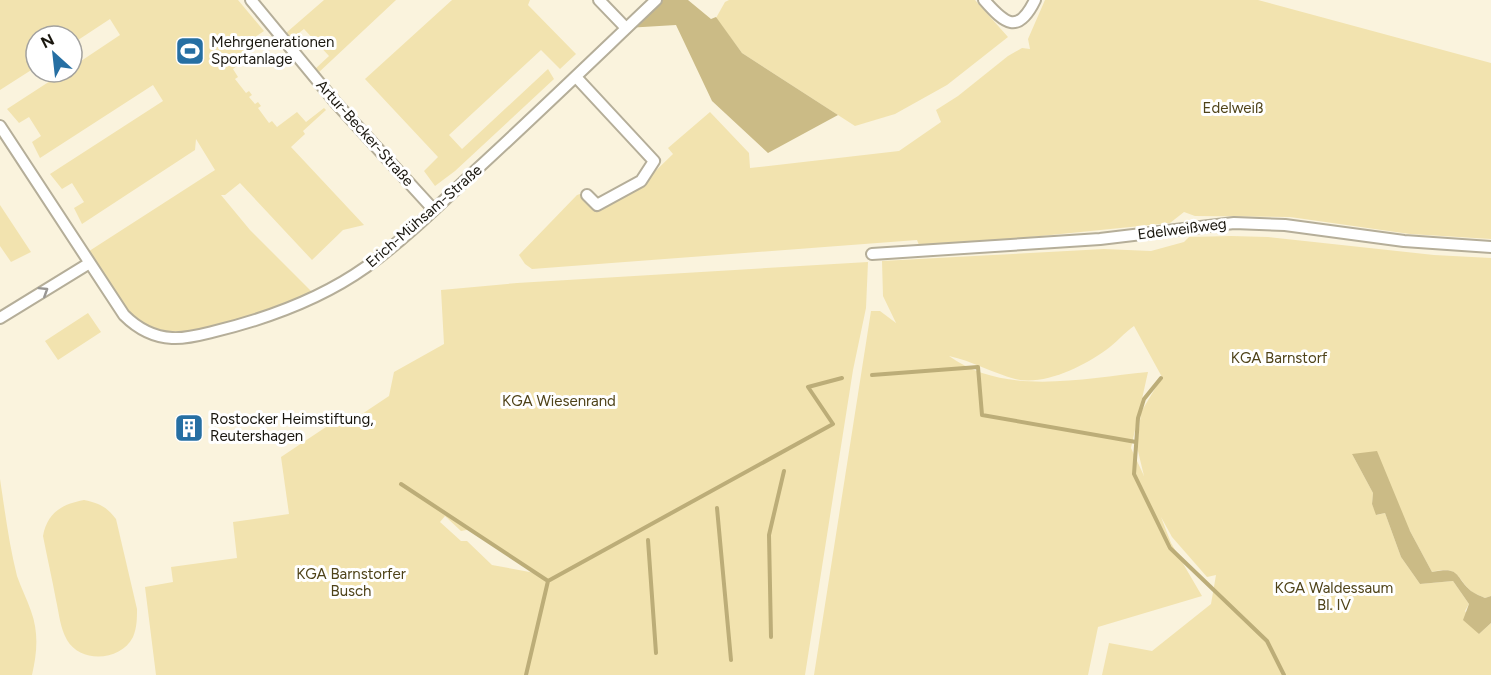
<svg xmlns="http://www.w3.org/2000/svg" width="1491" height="675" viewBox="0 0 1491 675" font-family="Figtree,sans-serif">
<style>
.green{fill:#f2e3af;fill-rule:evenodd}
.forest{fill:#cbbb86}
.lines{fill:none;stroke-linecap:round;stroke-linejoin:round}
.stream{stroke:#bcad78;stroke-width:4}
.street-casing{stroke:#b5ae99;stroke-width:14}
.street{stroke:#fff;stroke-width:10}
.oneway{stroke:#989693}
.labels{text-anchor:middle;stroke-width:6;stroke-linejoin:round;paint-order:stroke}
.poi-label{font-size:15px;fill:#19160e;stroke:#fff;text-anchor:start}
.park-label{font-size:15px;fill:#4f4319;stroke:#fff}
.street-label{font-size:15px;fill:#19160e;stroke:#fff}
</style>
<rect width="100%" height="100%" fill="#faf3dd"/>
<path class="green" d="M0 0H238L264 31 245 44 248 57 233 69 238 77 235 79 246 93 249 91 252 95 249 97 255 104 258 102 261 106 258 108 269 123 272 121 277 127 297 112 306 122 324 108 326 110 303 131 305 134 291 147 364 225 343 230 312 260 240 183 225 195H221L250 230 316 296 290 308 172 338 135 325 83 255 215 170 196 139 195 150 82 224 74 208 84 202 72 183 62 189 50 174 163 101 153 85 40 158 32 142 41 136 29 117 19 123 7 109 64 72H72V67L120 35 110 19 72 44V36H36V67L0 90Z
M324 0H396L317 74 314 70 329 56 304 29 291 39 286 33Z
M452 0H530L528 5 576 54 560 69 541 50 449 135 462 149 548 69 554 79 455 171 435 186 424 171 438 157 365 79Z
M729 0H975L1008 37 947 85 895 114 855 126 742 53 716 18 725 2Z
M1045 0H1258L1491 63V239L1410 234 1290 217 1195 216 1184 212 1170 223 1021 238 919 245 917 240 532 269 525 264 519 255 577 195 580 194 596 211 641 185 673 154 668 148 710 112 749 153 750 168 899 151 941 122 936 110 958 96 1008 56 1022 48 1030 49 1028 39Z
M0 205 31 252 11 262 0 246Z
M1231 236 1268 237 1434 255 1491 258V596L1485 598C1481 596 1475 594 1472 592 1456 578 1459 565 1432 572L1410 531 1352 454 1373 493 1372 504 1377 515 1385 513 1401 557 1420 584 1453 581 1469 604 1465 611 1479 634 1491 623V675H1102L1109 643 1152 651 1211 604 1216 575 1207 577 1172 537 1161 517 1171 543 1202 596 1098 627 1088 675H814L871 311H880L896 323 883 296 882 261 1104 249 1151 251 1184 242 1189 237ZM1134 326 1162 377 1141 412 1137 447 1144 476 1131 448 1148 372C1083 378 1006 397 949 356 972 361 993 373 1015 379 1044 386 1082 367 1106 350 1116 343 1124 333 1134 326Z
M868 262 866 308 853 370 805 675H156L145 587 173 582 171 567 237 558 233 522 289 514 281 457 326 427 347 424 389 396 394 372 444 344 441 290 517 283ZM445 516 461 531 472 529 535 573 492 565 467 541H461L440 522Z
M88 313 101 332 58 360 45 341Z
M0 479C5 512 9 544 17 576 21 588 27 599 31 611 39 633 37 653 32 675H0Z
M84 500C99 503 107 507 116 519L137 609C137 618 137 628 133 637 121 661 81 664 67 640 60 628 59 613 56 600 52 578 47 557 43 536 47 513 62 504 84 500Z"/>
<path class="forest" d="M656 0H688L711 19 716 17 742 53 838 115 768 153 712 101 676 25 626 28Z
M1377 451 1410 531 1432 572C1461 566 1454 576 1471 591 1475 594 1481 596 1485 598L1491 596V623L1479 634 1463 620 1469 604 1453 581 1420 584 1401 557 1385 513 1376 515 1372 504 1373 493 1352 454Z"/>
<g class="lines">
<path class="stream" d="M872 375 978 367 982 415 1136 442
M1161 378 1144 399 1138 418 1134 474 1170 548 1267 641 1284 675
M401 484 548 581 526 675
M717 508 731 660
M648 540 656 653
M548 581 833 424 808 387 842 378
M771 637 769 535 784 471"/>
<g class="street-casing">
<path id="street" d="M251 0 336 103 433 209
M599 0 626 28
M984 0C1005 24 1018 35 1035 0
M576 77 654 161 641 181 597 205 587 195
M0 126 124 315C137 328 153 337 172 338 185 339 200 335 212 332 266 319 321 299 366 267 405 239 440 204 475 171 536 115 596 57 656 0
M872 254 1100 239 1234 223 1285 225 1404 241 1491 247
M0 318 88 264"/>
</g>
<use href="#street" class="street"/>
</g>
<defs><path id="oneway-chevron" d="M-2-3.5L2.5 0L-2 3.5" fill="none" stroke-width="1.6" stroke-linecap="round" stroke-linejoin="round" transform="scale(1.5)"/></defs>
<use class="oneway" href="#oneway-chevron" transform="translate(44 291) rotate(-32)"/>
<defs>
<g id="stadium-square" transform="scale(1.5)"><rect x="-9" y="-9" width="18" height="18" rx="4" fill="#266fa3" stroke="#fff"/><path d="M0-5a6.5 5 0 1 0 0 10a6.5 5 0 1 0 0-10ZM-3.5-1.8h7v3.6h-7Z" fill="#fff"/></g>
<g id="building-square" transform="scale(1.5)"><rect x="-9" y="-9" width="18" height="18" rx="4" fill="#266fa3" stroke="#fff"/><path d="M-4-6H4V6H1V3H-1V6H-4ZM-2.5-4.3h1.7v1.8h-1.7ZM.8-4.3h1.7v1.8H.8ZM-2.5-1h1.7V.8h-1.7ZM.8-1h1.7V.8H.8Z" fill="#fff"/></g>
</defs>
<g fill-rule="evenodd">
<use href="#stadium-square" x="190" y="51"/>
<use href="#building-square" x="189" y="428"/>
</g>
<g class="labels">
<g class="poi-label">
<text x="211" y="47">Mehrgenerationen<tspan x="211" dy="17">Sportanlage</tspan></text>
<text x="210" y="424">Rostocker Heimstiftung,<tspan x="210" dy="17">Reutershagen</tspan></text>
</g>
<g class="park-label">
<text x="1233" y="113">Edelweiß</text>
<text x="1279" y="363">KGA Barnstorf</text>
<text x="559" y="406">KGA Wiesenrand</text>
<text x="351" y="579">KGA Barnstorfer<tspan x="351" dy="17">Busch</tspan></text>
<text x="1334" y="593">KGA Waldessaum<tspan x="1334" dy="17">Bl. IV</tspan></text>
</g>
<g class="street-label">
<text transform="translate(365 133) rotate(48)" y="5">Artur-Becker-Straße</text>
<text transform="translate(424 216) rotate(-41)" y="5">Erich-Mühsam-Straße</text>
<text transform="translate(1182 229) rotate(-7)" y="5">Edelweißweg</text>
</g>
</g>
<g transform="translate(54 54) rotate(333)"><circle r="28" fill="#ffffff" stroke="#a3a29f" stroke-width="1.5"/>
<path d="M0-4.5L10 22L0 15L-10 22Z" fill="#266fa3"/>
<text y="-9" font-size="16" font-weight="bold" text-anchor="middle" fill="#19160e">N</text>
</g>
</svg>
